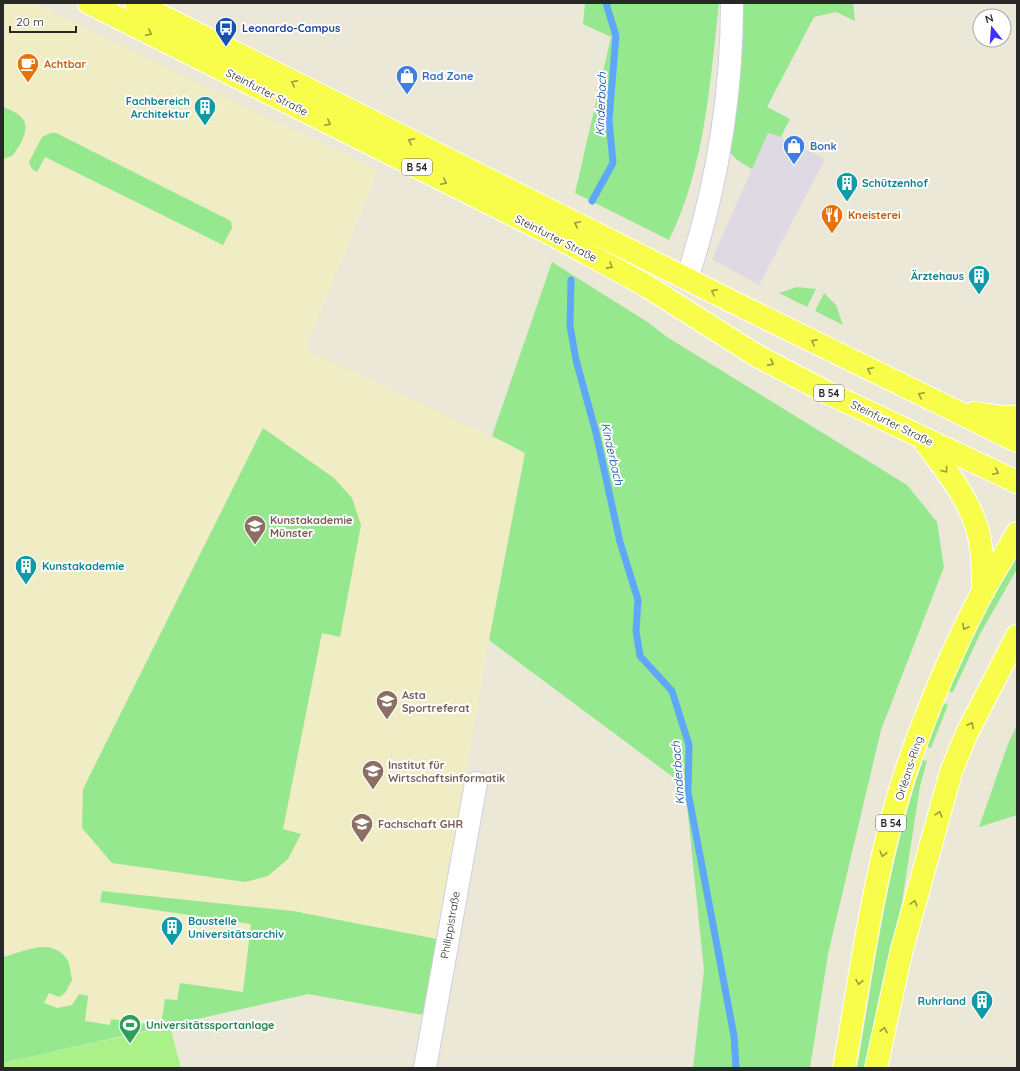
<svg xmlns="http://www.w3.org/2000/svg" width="1020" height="1071" viewBox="0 0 1020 1071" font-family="Quicksand,sans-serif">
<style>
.industrial{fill:#dfd9e3}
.education{fill:#f0edc5}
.green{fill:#95e88e}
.pitch{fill:#a9f188}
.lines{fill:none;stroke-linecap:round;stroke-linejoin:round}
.stream{stroke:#5fa8f9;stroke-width:7}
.minor-casing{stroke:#cecde3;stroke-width:24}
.major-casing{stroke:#fff;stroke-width:24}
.minor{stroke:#fff;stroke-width:22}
.major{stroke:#f8fd4c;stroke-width:22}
.oneway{stroke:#9a9d3c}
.labels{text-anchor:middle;stroke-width:4;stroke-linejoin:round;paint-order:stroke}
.shield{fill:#fff;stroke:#686868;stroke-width:1}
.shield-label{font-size:10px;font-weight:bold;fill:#282828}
.transit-label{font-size:11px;font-weight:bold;fill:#164399;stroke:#fff;text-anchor:start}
.food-label{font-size:11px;font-weight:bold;fill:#c56008;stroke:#fff;text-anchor:start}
.shop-label{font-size:11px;font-weight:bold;fill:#366cbe;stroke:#fff;text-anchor:start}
.street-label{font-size:11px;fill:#282828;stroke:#fff}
.culture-label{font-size:11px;font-weight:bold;fill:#0d838f;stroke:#fff;text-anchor:end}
.education-label{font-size:11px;font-weight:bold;fill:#785e54;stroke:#fff;text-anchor:start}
.leisure-label{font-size:11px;font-weight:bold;fill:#27864d;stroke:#fff;text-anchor:start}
.water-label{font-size:12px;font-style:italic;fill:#0141a2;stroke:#fff}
</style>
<rect width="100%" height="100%" fill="#ece8d7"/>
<path class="industrial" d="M768 133 781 137 825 159 759 285 712 259Z"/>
<path class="education" d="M3 3H33L378 171 305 349 525 452 489 640 423 1015 308 994 3 1063Z"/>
<path class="green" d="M585 3H719C710 82 705 168 669 240L575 193 611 37 583 24Z
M732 3H853L855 21 836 12 814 17 767 107 790 119 781 137 768 133 752 169 737 160 721 143Z
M3 107C8 109 16 112 20 116 33 126 20 146 12 156L3 159Z
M51 133H56L231 221 232 228 223 245 45 157 37 172 32 169 29 162 42 137Z
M552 262 649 323 667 337 907 485 937 522 944 567 881 730 828 954 810 1068H693L704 970 685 786 489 640 525 453 492 436Z
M797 287 816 289 807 307 779 293Z
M824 293 836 305 843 325 815 311Z
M263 428 334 478 352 498 361 525 340 637 322 633 283 829 301 834 288 859 268 876 245 882 112 863 82 828 83 789Z
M1017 554V569L980 634 953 692H949L948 691 983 616Z
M943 703 948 705 931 748 927 747Z
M1017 725V815L979 827 1008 744Z
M923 760 927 761 920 786 902 902 866 1068H857C875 964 888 860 923 760Z
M102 891 293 911 437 939 423 1015 308 994 3 1063V957C24 952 50 936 67 959 70 964 71 974 72 980L65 993 59 997 49 993 44 1003 57 1008 72 1005 79 994 88 996 85 1021 110 1025 111 1019 161 1026 165 999 177 1000 180 983 243 992 251 924 100 902Z"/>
<path class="pitch" d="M170 1026 181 1068H3V1063Z"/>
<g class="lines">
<path class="stream" d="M592 201 613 163 609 120 616 36 606 3
M571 280 570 326 576 360 596 433 620 542 638 600 636 631 640 656 672 691 689 745 688 792 734 1036 736 1068"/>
<g class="minor-casing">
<path id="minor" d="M687 279C716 190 732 97 732 3
M425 1068 476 783"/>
</g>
<g class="major-casing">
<path id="major" d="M89 3 553 235 645 285 759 357 828 393 1017 482
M136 3 741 306 1017 441
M974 413 1001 417H1017
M923 439C943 467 967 495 977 528 983 549 983 571 983 592
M844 1068C861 971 874 872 904 777 925 714 951 652 982 593 993 573 1006 553 1017 533
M876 1068 901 953 951 772 967 733 1017 636"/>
</g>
<use href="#minor" class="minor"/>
<use href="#major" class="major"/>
</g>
<defs><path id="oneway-chevron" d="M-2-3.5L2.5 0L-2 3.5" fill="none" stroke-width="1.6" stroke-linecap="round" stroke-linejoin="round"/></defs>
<g class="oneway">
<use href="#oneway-chevron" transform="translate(149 33) rotate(27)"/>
<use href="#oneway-chevron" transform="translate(294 83) rotate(-153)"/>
<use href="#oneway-chevron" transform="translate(328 123) rotate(27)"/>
<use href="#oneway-chevron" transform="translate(411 141) rotate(-153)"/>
<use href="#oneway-chevron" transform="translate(444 182) rotate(26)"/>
<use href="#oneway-chevron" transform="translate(577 224) rotate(-153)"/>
<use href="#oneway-chevron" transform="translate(610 266) rotate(29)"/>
<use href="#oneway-chevron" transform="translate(714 292) rotate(-153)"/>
<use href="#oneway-chevron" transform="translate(814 342) rotate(-154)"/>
<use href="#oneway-chevron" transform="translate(771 363) rotate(28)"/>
<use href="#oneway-chevron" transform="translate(870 370) rotate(-154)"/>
<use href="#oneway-chevron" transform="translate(921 395) rotate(-154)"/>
<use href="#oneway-chevron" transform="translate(945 470) rotate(54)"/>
<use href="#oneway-chevron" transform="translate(996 472) rotate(25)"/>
<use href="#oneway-chevron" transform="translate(965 627) rotate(117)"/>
<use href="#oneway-chevron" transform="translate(971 725) rotate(-63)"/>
<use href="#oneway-chevron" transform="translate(939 814) rotate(-74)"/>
<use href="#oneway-chevron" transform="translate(883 854) rotate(104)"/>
<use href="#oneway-chevron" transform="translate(914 903) rotate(-75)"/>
<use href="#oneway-chevron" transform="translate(859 982) rotate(100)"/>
<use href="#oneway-chevron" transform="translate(884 1030) rotate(-78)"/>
</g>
<defs>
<g id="bus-pin" transform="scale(1.15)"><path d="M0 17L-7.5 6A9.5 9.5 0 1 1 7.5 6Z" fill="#1a4fb4" stroke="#fff"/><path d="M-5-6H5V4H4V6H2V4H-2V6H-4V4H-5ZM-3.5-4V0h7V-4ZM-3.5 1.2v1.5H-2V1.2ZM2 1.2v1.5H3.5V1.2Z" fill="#fff"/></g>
<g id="cafe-pin" transform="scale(1.15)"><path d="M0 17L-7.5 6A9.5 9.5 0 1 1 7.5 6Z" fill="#e8710a" stroke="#fff"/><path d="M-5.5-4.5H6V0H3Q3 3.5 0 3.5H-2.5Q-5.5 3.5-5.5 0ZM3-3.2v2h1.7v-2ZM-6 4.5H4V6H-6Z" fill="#fff"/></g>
<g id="shop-pin" transform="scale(1.15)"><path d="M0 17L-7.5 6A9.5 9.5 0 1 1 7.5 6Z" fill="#3f7fe0" stroke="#fff"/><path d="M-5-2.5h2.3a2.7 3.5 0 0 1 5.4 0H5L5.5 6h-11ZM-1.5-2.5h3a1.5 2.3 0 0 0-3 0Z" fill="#fff"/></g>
<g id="building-pin" transform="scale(1.15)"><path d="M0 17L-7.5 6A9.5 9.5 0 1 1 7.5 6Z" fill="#0f9aa8" stroke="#fff"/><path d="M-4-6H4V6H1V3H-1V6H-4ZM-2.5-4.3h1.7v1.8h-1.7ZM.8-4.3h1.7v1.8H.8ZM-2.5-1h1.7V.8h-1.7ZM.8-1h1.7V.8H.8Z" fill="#fff"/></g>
<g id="restaurant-pin" transform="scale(1.15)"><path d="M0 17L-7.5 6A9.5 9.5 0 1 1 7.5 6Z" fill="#e8710a" stroke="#fff"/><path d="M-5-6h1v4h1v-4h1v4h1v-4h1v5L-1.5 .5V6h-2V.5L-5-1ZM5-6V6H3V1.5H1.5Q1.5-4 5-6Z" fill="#fff"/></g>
<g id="university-pin" transform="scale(1.15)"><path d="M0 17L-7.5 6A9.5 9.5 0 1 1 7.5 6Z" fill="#8d6e63" stroke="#fff"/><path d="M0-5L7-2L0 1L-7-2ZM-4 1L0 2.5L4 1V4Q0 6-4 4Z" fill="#fff"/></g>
<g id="stadium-pin" transform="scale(1.15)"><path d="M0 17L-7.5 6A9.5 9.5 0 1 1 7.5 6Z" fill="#2e9e5b" stroke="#fff"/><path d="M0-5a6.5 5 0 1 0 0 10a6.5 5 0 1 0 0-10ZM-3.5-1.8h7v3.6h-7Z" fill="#fff"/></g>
</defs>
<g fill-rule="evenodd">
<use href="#bus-pin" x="226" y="28"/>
<use href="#cafe-pin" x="28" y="64"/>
<use href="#shop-pin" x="407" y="76"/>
<use href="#building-pin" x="205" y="107"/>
<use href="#shop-pin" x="794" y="146"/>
<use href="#building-pin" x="847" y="183"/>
<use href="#restaurant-pin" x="832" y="215"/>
<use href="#building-pin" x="979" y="276"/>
<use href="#university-pin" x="255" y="526"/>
<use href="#building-pin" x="26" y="566"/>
<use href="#university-pin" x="387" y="701"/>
<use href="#university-pin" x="373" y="771"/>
<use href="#university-pin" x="362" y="824"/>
<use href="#building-pin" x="172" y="927"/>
<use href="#building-pin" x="982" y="1001"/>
<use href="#stadium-pin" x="130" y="1025"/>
</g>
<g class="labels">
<g class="shield">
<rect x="402" y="159" width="30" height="16" rx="3"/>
<rect x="814" y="385" width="30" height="16" rx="3"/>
<rect x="876" y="815" width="30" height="16" rx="3"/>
</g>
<g class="shield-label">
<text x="417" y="171">B 54</text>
<text x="829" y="397">B 54</text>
<text x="891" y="827">B 54</text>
</g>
<g class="transit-label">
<text x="242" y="32">Leonardo-Campus</text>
</g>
<g class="food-label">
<text x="44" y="68">Achtbar</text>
<text x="848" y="219">Kneisterei</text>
</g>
<g class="shop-label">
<text x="422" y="80">Rad Zone</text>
<text x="810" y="150">Bonk</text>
</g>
<g class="street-label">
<text transform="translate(267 92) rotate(27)" y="4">Steinfurter Straße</text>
<text transform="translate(556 238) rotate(27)" y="4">Steinfurter Straße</text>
<text transform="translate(892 423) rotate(26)" y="4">Steinfurter Straße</text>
<text transform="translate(909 768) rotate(-72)" y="4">Orléans-Ring</text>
<text transform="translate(450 925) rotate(-80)" y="4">Philippistraße</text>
</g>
<g class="culture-label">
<text x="190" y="105">Fachbereich<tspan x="190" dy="13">Architektur</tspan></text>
<text x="862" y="187" text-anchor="start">Schützenhof</text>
<text x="964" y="280">Ärztehaus</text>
<text x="42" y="570" text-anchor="start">Kunstakademie</text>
<text x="188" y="925" text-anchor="start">Baustelle<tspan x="188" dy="13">Universitätsarchiv</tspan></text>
<text x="966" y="1005">Ruhrland</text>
</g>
<g class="education-label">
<text x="270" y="524">Kunstakademie<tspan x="270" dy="13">Münster</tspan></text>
<text x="402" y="699">Asta<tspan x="402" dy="13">Sportreferat</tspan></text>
<text x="388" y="769">Institut für<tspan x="388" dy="13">Wirtschaftsinformatik</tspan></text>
<text x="378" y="828">Fachschaft GHR</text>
</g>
<g class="leisure-label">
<text x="146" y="1029">Universitätssportanlage</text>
</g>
<g class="water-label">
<text transform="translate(601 104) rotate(-88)" y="4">Kinderbach</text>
<text transform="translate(612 454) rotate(77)" y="4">Kinderbach</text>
<text transform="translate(678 773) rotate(-94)" y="4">Kinderbach</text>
</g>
</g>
<rect width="1020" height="1071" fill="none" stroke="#282828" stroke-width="8"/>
<g transform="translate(992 28) rotate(343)"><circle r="19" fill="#ffffff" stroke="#a9a9a9"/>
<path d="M0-3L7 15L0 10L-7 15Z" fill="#4131ff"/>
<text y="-6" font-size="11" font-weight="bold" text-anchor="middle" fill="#282828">N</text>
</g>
<path d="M10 26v6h66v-6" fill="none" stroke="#282828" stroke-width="2"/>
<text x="16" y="26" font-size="12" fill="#282828" stroke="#ffffff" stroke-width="3" paint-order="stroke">20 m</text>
</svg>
